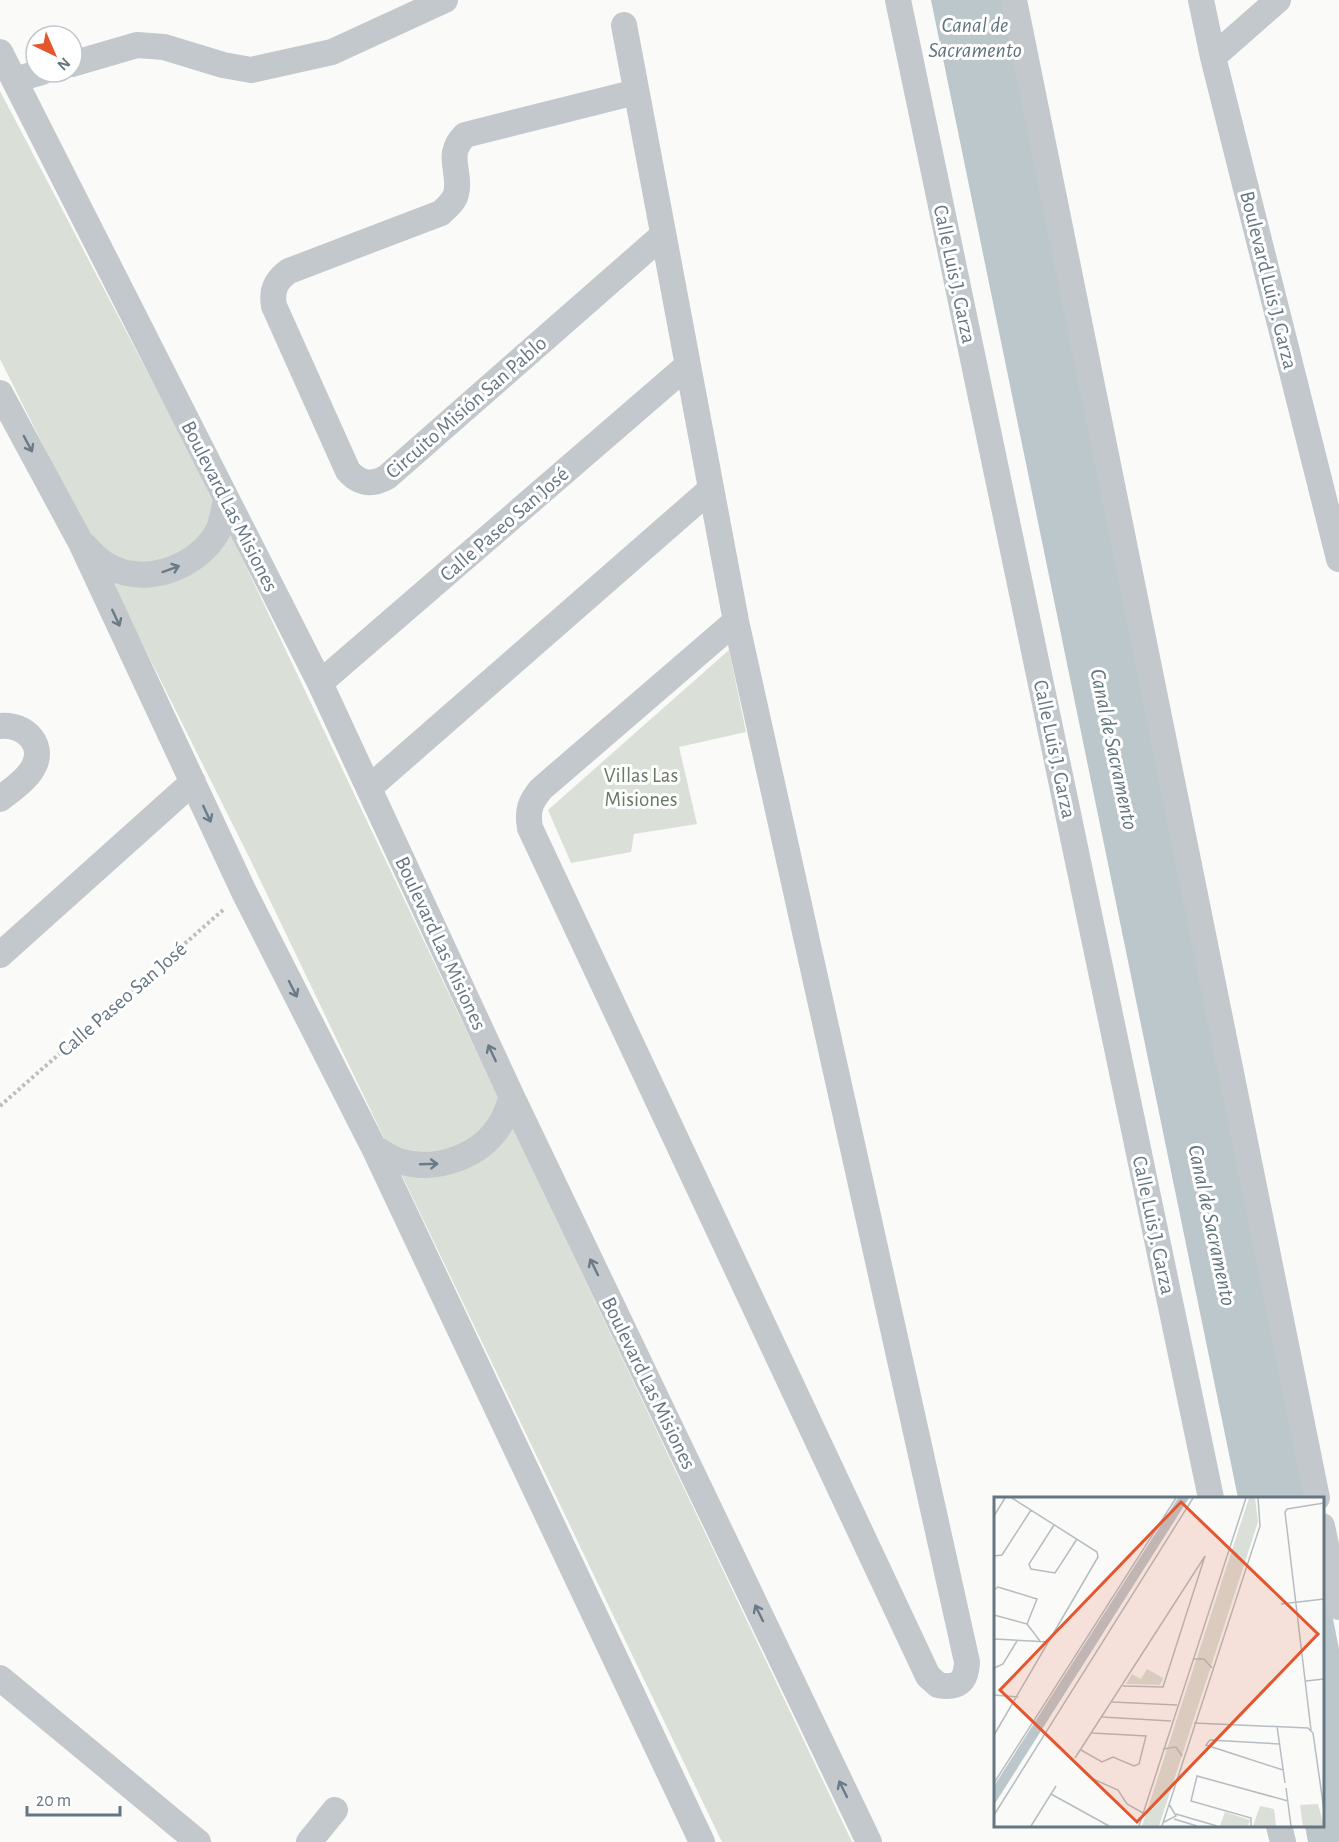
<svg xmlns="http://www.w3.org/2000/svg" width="1339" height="1842" viewBox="0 0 1339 1842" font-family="'Alegreya Sans',sans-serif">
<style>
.green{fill:#dadfd7}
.water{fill:#bbc7cb}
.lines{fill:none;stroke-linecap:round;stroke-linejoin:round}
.path{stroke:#bbbfc2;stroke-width:4;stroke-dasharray:3 3;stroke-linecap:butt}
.minor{stroke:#c3c8cc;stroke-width:26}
.oneway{stroke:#6a7a87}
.labels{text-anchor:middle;stroke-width:6;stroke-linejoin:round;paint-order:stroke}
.street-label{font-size:21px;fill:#657683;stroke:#fff}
.park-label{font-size:21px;fill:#687a64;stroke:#fff}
.water-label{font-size:22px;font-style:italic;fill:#60757c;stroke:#fff}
.inset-road{fill:none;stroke:#b5bdc2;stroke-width:1.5}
.view{fill:#e4572e;fill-opacity:0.15;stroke:#e4572e;stroke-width:3}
.inset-edge{fill:none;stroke:#657683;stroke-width:3}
</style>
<rect width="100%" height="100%" fill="#fafaf8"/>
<path class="green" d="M0 91 213 497 852 1842H722L251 861 0 359Z
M729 650 746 732 679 747 697 824 634 834 631 852 571 863 548 810Z"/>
<path class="water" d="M931 0H1003L1308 1498H1238Z
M1323 1569 1339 1649V1842H1308L1305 1826H1322Z"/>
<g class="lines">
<path class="path" d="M0 1106 223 910"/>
<path class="minor" d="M898 0 1211 1498
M1014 0 1317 1498
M1201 0 1213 57 1339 559
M624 25 736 621 967 1662C966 1682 958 1689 938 1685L928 1676 530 828C527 811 530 802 541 789L736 621
M0 52 320 683 512 1097 869 1842
M1213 57 1278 0
M72 64 137 45 164 47 223 65 251 70 332 52 445 0
M14 80 42 72
M636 92 465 135C444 156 462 172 456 194 454 202 446 208 441 213L289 271C276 280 271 290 274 306L348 471C360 484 371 486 387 477L663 235
M0 393 81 543 244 892 374 1148 702 1842
M84 545C90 551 97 559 105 564 142 588 197 569 218 531 222 522 224 509 226 499
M320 683 688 365
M0 726C26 723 48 747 31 771 24 782 10 791 0 799
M369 788 711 489
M0 955 193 782
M374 1148C382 1152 390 1158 399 1161 436 1173 482 1156 501 1123 506 1115 509 1105 512 1097
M1322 1526 1339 1607
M0 1678 198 1842
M1279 1826 1283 1842
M309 1842 335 1810"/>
</g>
<defs><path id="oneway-shaft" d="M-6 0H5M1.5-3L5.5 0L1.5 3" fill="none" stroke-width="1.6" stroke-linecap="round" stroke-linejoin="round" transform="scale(1.5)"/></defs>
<g class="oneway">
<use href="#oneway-shaft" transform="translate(28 444) rotate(62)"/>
<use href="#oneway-shaft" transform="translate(171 569) rotate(-20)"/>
<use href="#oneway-shaft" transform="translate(116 618) rotate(65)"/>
<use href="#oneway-shaft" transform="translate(207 814) rotate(65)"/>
<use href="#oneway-shaft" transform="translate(293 989) rotate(63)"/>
<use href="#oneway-shaft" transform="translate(492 1053) rotate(-115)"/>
<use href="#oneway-shaft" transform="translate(429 1164) rotate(-2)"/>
<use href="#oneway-shaft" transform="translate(594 1267) rotate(-116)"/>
<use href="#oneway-shaft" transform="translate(759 1613) rotate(-116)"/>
<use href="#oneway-shaft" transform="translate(843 1789) rotate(-116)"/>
</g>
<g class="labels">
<g class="street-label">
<text transform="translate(955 274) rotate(78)" y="7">Calle Luis J. Garza</text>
<text transform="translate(1269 280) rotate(76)" y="7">Boulevard Luis J. Garza</text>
<text transform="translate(466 407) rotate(-41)" y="7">Circuito Misión San Pablo</text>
<text transform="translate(230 506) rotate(63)" y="7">Boulevard Las Misiones</text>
<text transform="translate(504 524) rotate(-41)" y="7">Calle Paseo San José</text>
<text transform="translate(1055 749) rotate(78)" y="7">Calle Luis J. Garza</text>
<text transform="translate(441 943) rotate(65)" y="7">Boulevard Las Misiones</text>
<text transform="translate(122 999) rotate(-41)" y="7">Calle Paseo San José</text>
<text transform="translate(1154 1225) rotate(78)" y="7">Calle Luis J. Garza</text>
<text transform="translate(649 1383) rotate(64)" y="7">Boulevard Las Misiones</text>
</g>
<g class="park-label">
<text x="641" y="782">Villas Las<tspan x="641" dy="24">Misiones</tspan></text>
</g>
<g class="water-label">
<text x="975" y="32">Canal de<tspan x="975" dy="25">Sacramento</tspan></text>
<text transform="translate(1115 749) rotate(78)" y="8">Canal de Sacramento</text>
<text transform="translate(1213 1225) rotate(78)" y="8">Canal de Sacramento</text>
</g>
</g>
<g transform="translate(994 1497)">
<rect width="330" height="330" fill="#fafaf8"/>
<path d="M255 1H261L264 25 165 329H148ZM153 172 169 181 166 188 132 187 138 177 147 182ZM324 307 330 329H309L306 308ZM266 309 280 312 282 329H259ZM231 315 256 323 254 329H226Z" fill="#dadfd7"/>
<path d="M184 1H195L0 308V289Z" fill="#bbc7cb"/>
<path class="inset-road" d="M0 19 11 1M60 28 35 67 37 72 61 76 83 42M0 59 8 58 37 13M0 93 4 90 43 102 33 127M287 107 330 102M0 118 33 127M33 127 46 144M0 142 55 145M199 162H210L218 171M0 171 9 167 23 144M312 184 330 182M129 189 169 190 211 59M0 198 24 200M118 205 183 208M108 220 177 224M200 226 314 231 319 236 330 313M283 229 291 286M317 233 291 15 293 12 330 6M0 238 104 60 103 55 18 1M286 247 216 243 212 248 289 273M169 252 182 250 188 259M87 253 108 265 119 260 140 269 145 267 152 239 98 236M81 261 211 59M97 281 124 293 133 307 149 316M0 286 182 1M292 291 297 329M57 297 115 329M182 317 223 329M0 318 199 1M180 322 203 329M170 325 182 319 175 307M37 329 62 289M145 329 252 1M168 329 266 29 264 1M257 329V321L197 304 203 279 294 304"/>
<path class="view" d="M187 5 324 137 143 325 6 193Z"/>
<rect width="330" height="330" class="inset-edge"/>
</g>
<g transform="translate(54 54) rotate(136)"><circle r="28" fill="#ffffff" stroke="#c1c8cd" stroke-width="1.5"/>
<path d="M0-4.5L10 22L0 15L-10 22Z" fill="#e4572e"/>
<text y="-9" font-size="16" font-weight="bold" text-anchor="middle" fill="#657683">N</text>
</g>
<path d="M27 1806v9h93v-9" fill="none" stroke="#657683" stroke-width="3"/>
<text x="36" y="1806" font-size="18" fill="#657683" stroke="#ffffff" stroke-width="4.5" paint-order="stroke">20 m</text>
</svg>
